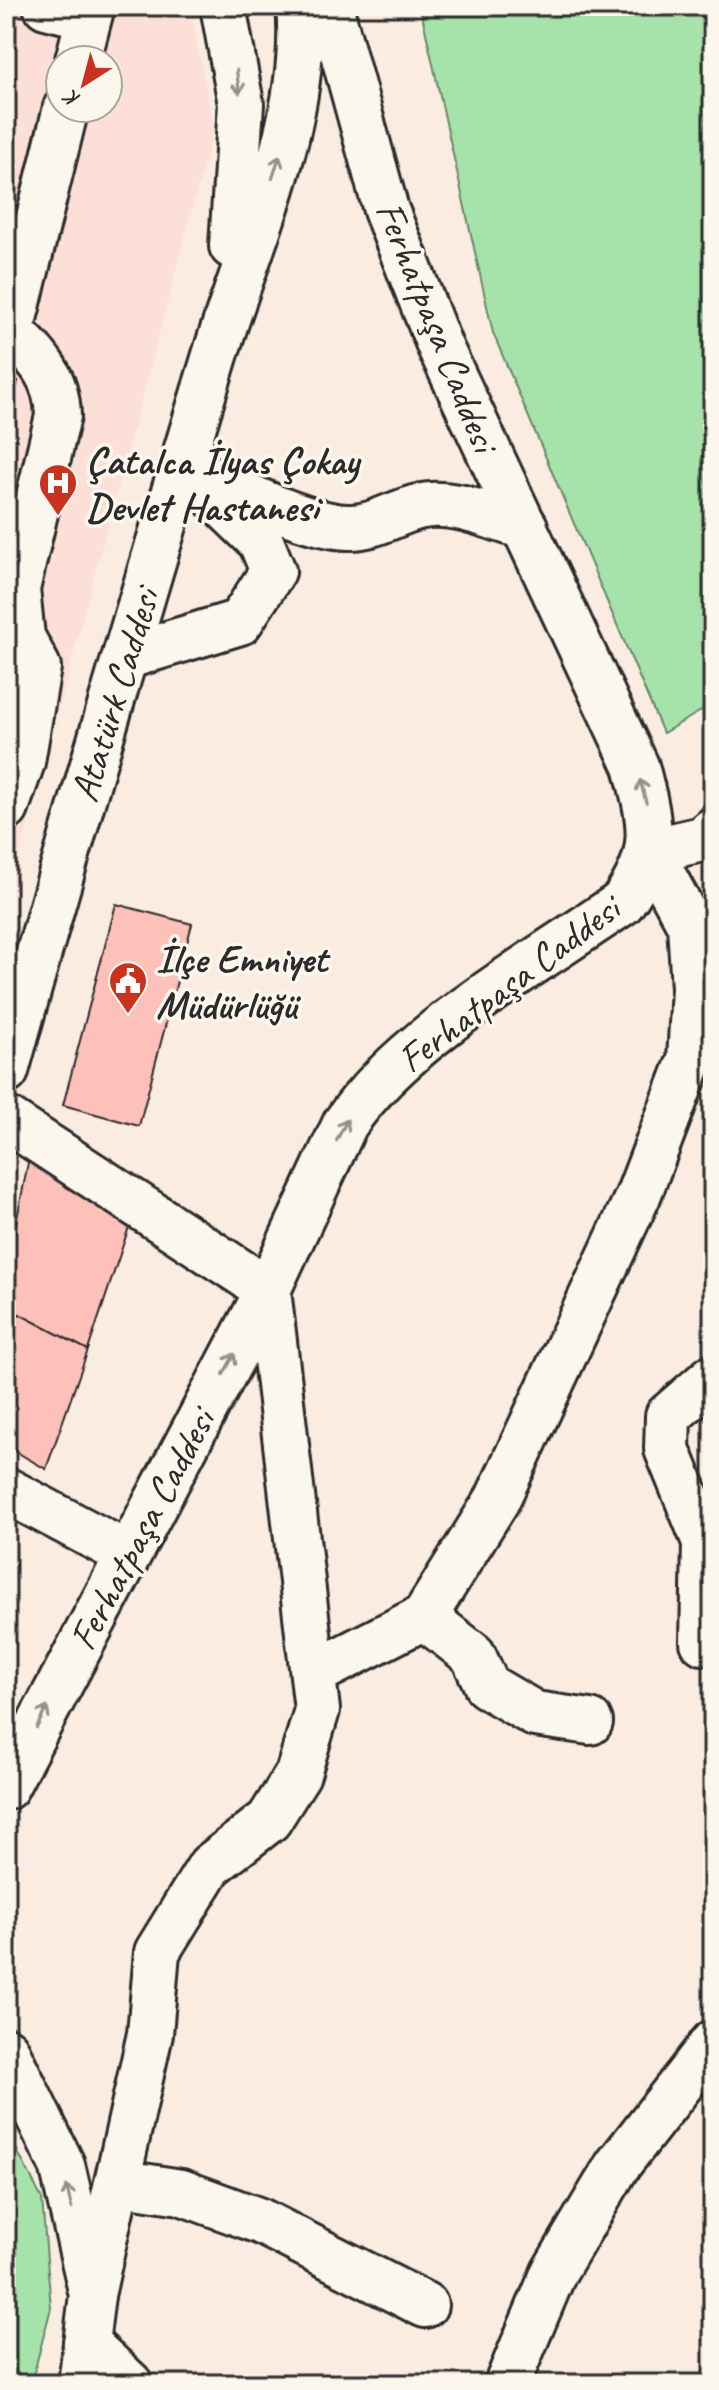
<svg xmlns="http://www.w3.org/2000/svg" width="719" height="2390" viewBox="0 0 719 2390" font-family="Caveat,sans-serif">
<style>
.built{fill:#fcdfd6;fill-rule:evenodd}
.green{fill:#a6e3aa;stroke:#68876a;stroke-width:2}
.building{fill:#fdc1ba;stroke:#2b2b2b;stroke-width:2}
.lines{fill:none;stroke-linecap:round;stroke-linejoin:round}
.minor-casing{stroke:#2b2b2b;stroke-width:50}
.major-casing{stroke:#2b2b2b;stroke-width:50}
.minor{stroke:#fbf7ec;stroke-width:44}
.major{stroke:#fbf7ec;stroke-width:44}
.oneway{stroke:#93918c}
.labels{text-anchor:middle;stroke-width:7;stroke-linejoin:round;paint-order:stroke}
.street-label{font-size:40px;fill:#2b2b2b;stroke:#fbf7ec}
.poi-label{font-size:40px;font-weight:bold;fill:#2b2b2b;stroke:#fbf7ec;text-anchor:start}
</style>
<rect width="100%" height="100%" fill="#fbece2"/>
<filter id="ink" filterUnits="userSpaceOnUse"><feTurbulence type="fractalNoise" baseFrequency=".0125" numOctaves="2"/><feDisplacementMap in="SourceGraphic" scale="16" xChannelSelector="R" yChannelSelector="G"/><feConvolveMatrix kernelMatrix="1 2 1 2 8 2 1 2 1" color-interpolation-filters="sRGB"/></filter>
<g filter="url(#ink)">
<path class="built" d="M6 6H190L214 128 6 906ZM60 60H108V108H60Z"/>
<path class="green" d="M420 6H713V704L663 733 493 333Z
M6 2129 42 2199 51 2308 31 2384H6Z"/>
<path class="building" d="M6 378 18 381 6 422Z
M116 904 192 924 139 1126 63 1105Z
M29 1158 131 1221 88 1350 6 1307V1274Z
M6 1307 88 1350 46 1469 6 1446Z"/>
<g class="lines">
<g class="minor-casing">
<path id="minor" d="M46 6 89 17
M78 60 92 6
M6 330 11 331 66 108
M182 466C226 485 302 526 348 527 373 528 394 513 418 507 452 498 492 518 525 527
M128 656 240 622 273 571 261 542 201 484
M6 808 22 762 38 667 22 637 17 589 58 416C57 376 38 358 11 331
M6 1119 268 1290 317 1710 298 1774 269 1820 210 1866 157 1952 150 2034 92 2295
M6 1490 127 1554
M424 1617 473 1655 487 1686 535 1714 590 1722
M703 1642 705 1542 667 1449 668 1416 713 1377
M314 1673 424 1617 497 1500 638 1196 690 1060 694 988 690 925 650 851
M117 2182 181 2192 260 2221 425 2305
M86 2343 130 2384
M507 2384 554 2272 617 2166 713 2043"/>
</g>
<g class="major-casing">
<path id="major" d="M223 6 241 104 232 246
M650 851 702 839 713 830
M6 1071C71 834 142 598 213 362 246 251 310 123 299 6
M6 1787 268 1290 345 1124C402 1038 536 963 622 903 659 853 651 823 636 766L440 347 386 210 330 6
M6 2050 62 2165 92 2295 81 2384"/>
</g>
<use href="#minor" class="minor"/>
<use href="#major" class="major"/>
</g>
<defs><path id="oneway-shaft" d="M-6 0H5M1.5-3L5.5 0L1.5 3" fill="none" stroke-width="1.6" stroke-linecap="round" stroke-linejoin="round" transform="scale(2)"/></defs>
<g class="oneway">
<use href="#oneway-shaft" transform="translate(238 82) rotate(83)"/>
<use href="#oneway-shaft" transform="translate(276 167) rotate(-72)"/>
<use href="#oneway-shaft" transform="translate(643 791) rotate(-105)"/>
<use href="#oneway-shaft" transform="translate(342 1130) rotate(-63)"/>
<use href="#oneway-shaft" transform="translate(229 1364) rotate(-62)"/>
<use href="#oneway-shaft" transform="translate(42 1717) rotate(-63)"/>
<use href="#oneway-shaft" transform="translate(69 2197) rotate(-103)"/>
</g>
</g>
<defs>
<g id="hospital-pin" transform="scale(2)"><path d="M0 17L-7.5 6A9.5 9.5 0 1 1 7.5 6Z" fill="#c8321e" stroke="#fbf7ec"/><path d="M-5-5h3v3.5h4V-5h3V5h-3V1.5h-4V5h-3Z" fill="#fff"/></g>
<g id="civic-pin" transform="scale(2)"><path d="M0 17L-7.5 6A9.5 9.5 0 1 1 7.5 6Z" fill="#c8321e" stroke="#fbf7ec"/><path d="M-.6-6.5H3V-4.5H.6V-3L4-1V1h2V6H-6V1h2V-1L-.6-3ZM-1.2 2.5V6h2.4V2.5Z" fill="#fff"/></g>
</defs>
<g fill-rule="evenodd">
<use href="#hospital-pin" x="58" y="483"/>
<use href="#civic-pin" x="128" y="981"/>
</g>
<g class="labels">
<g class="street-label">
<text transform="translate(438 326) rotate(68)" y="14">Ferhatpaşa Caddesi</text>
<text transform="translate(114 695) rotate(-73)" y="14">Atatürk Caddesi</text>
<text transform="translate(508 983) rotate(-37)" y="14">Ferhatpaşa Caddesi</text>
<text transform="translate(141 1529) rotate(-62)" y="14">Ferhatpaşa Caddesi</text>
</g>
<g class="poi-label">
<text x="86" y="474">Çatalca İlyas Çokay<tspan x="86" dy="46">Devlet Hastanesi</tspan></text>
<text x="156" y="972">İlçe Emniyet<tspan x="156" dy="46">Müdürlüğü</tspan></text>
</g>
</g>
<rect width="719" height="2390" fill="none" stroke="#fbf7ec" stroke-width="32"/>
<rect x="16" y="16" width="687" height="2358" fill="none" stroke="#2b2b2b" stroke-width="3" filter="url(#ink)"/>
<g transform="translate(84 84) rotate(216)"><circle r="38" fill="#fbf7ec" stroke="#a8a59f" stroke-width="2"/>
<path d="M0-6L14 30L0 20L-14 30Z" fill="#c8321e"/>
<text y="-12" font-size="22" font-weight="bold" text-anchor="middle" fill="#2b2b2b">K</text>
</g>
</svg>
